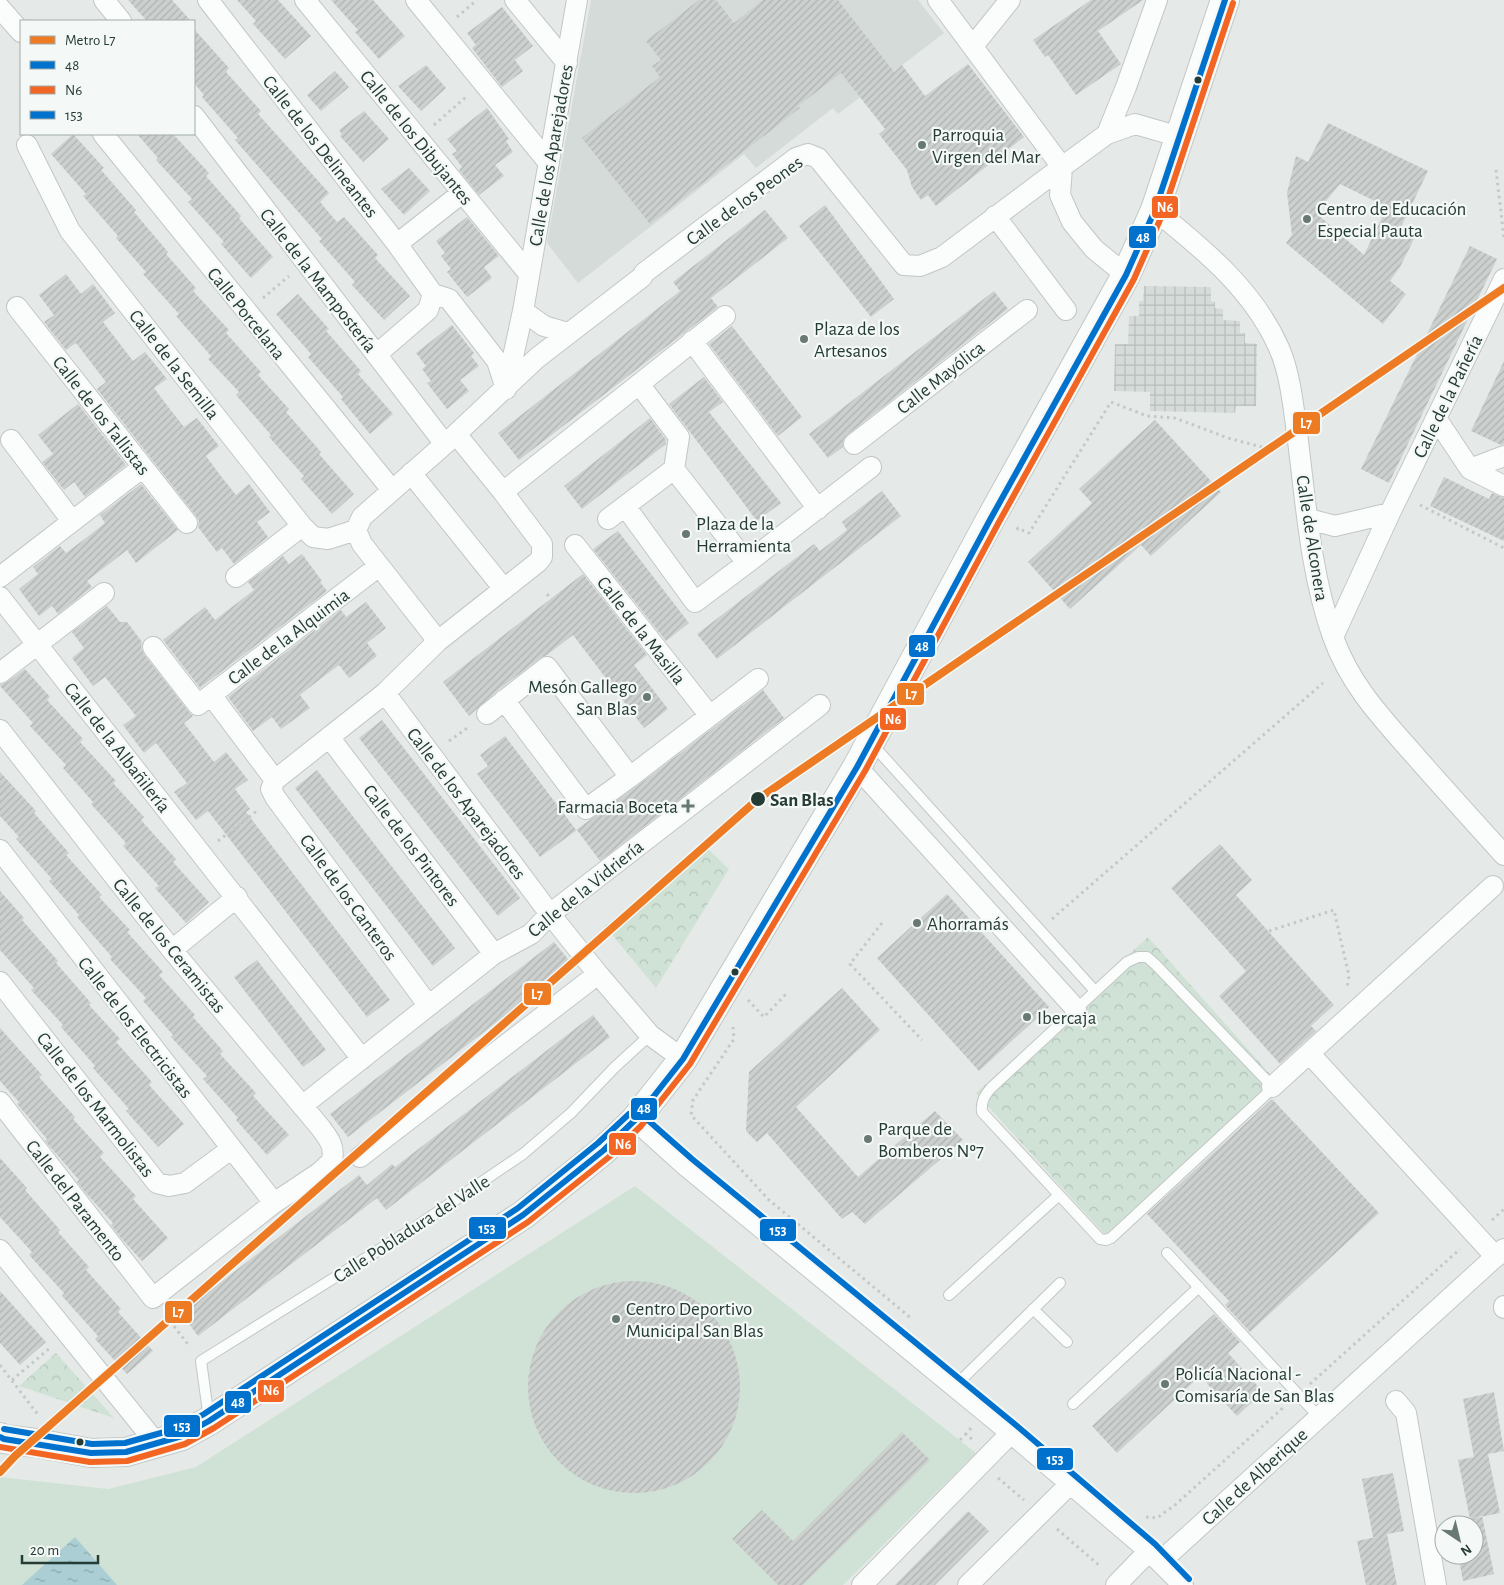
<svg xmlns="http://www.w3.org/2000/svg" width="1504" height="1585" viewBox="0 0 1504 1585" font-family="'Alegreya Sans',sans-serif">
<style>
.built{fill:#d4dbd8}
.industrial{fill:url(#industrial-grid)}
.forest{fill:url(#forest-crowns)}
.pitch{fill:#d0e2d5}
.water{fill:url(#water-ripples)}
.building{fill:url(#building-hatch);fill-rule:evenodd}
.lines{fill:none;stroke-linecap:round;stroke-linejoin:round}
.lane-casing{stroke:#c2c7c5;stroke-width:12}
.street-casing{stroke:#c2c7c5;stroke-width:22}
.secondary-casing{stroke:#c1c7c5;stroke-width:30}
.path{stroke:#c2cac6;stroke-width:3;stroke-dasharray:2.5 4;stroke-linecap:butt}
.lane{stroke:#fbfcfc;stroke-width:10}
.street{stroke:#fbfcfc;stroke-width:20}
.secondary{stroke:#fbfcfc;stroke-width:28}
.bus-1-casing{stroke:#f4f8f6;stroke-width:10}
.bus-2-casing{stroke:#f4f8f6;stroke-width:10}
.bus-3-casing{stroke:#f4f8f6;stroke-width:10}
.bus-1{stroke:#0072ce;stroke-width:6}
.bus-2{stroke:#f26522;stroke-width:6}
.bus-3{stroke:#0072ce;stroke-width:6}
.metro-1-casing{stroke:#f4f8f6;stroke-width:11}
.metro-1{stroke:#ed7b24;stroke-width:8}
.bus-dot{fill:#253b35;stroke:#f4f8f6;stroke-width:2}
.poi-dot{fill:#687874;stroke:#f4f8f6;stroke-width:2}
.labels{text-anchor:middle;stroke-width:4.5;stroke-linejoin:round;paint-order:stroke}
.poi-label{font-size:19px;fill:#253b35;stroke:#f4f8f6;text-anchor:start}
.street-label{font-size:19px;fill:#253b35;stroke:#f4f8f6}
.stop-label{font-size:19px;font-weight:bold;fill:#253b35;stroke:#f4f8f6;text-anchor:start}
.line-badge{stroke:#f4f8f6;stroke-width:2}
.badge-label{font-size:14px;text-anchor:middle;font-weight:bold;fill:#fff}
</style>
<defs>
<pattern id="industrial-grid" width="8" height="8" patternUnits="userSpaceOnUse" patternTransform="scale(1.25)"><rect width="8" height="8" fill="#d4dbd8"/><path d="M0 4h8M4 0v8" fill="none" stroke="#b6bdba"/></pattern>
<pattern id="forest-crowns" width="20" height="18" patternUnits="userSpaceOnUse" patternTransform="scale(1.25)"><rect width="20" height="18" fill="#d0e2d5"/><path d="M2 6a3 3 0 1 1 6 0M12 15a3 3 0 1 1 6 0" fill="none" stroke="#b2c3b7"/></pattern>
<pattern id="water-ripples" width="26" height="14" patternUnits="userSpaceOnUse" patternTransform="scale(1.25)"><rect width="26" height="14" fill="#aaced4"/><path d="M2 4q2-2 4 0t4 0M15 11q2-2 4 0t4 0" fill="none" stroke="#8aa8ad"/></pattern>
<pattern id="building-hatch" width="6" height="6" patternUnits="userSpaceOnUse" patternTransform="scale(1.25)"><rect width="6" height="6" fill="#ccd1cf"/><path d="M-1 1l2-2M0 6l6-6M5 7l2-2" fill="none" stroke="#afb4b2"/></pattern>
</defs>
<rect width="100%" height="100%" fill="#e5eae8"/>
<path class="built" d="M591 0H918L944 33 838 114 833 108 756 168 744 154 578 283 547 243Z"/>
<path class="industrial" d="M1144 286 1211 287V301L1215 302V308L1223 309V320L1240 321V333H1245V343L1257 344 1256 406H1236L1235 413 1150 411V392L1114 391 1115 344H1128L1129 316H1139V301H1143Z"/>
<path class="forest" d="M708 849 729 869 656 988 605 926Z
M1148 937 1278 1083 1107 1237 976 1093Z
M56 1353 114 1418 19 1386Z"/>
<path class="pitch" d="M635 1186 976 1453 843 1585H0V1477L108 1489 196 1467Z"/>
<path class="water" d="M75 1537 117 1585H22Z"/>
<path class="building" d="M128 0H172L191 21H147Z
M237 0H278L311 36 285 59 253 24 256 21Z
M331 0H373L405 36 379 59 355 32 358 30Z
M699 0H716L734 23 763 0H838L894 72 902 65 925 96 968 64 1024 137 936 206 928 195 921 200 912 187 907 170 879 134 885 129 841 73 798 106 800 108 650 224 582 138 660 77 652 66 661 60 646 41Z
M1091 0H1143L1098 31 1121 64 1076 95 1048 55 1045 57 1033 40Z
M502 7 533 46 515 60 523 71 502 87 472 48 476 45 467 33Z
M194 29 229 68 226 72 261 111 258 114 329 193 320 202 337 222 344 217 378 255 375 258 410 296 384 320 352 285 355 282 319 241 322 239 235 140 238 138 202 97 204 95 194 83Z
M426 65 446 88 421 111 398 86Z
M335 71 349 87 321 111 307 95Z
M487 108 509 139 506 141 513 152 495 165 504 176 479 195 459 170 462 167 452 154 457 151 447 139Z
M364 111 389 139 363 162 340 136 342 134 339 130Z
M1328 123 1428 171 1400 229 1416 235 1400 267 1390 281 1406 294 1383 324 1286 243 1292 235 1287 193 1296 156 1308 162ZM1340 184 1387 207 1364 255 1316 213Z
M73 134 104 168 101 170 136 210 134 212 168 252 166 254 196 288 193 291 229 330 226 333 261 372 258 375 289 409 286 412 321 452 319 454 354 494 332 514 301 479 304 476 269 437 271 435 236 395 239 392 208 359 211 356 176 316 179 314 143 274 146 272 116 238 118 236 83 196 86 194 51 154Z
M137 134H173L209 173 206 176 241 216 239 218 273 257 251 278 221 244 224 242 188 202 192 199 156 160 158 158Z
M409 168 430 191 404 215 381 189Z
M825 205 894 299 871 317 799 226Z
M765 210 788 238 711 298 718 307 519 460 498 433 680 291 673 282Z
M467 217 499 256 484 267 492 278 467 297 447 272 451 269 441 256 445 253 436 241Z
M1470 246 1497 259 1389 483 1361 469Z
M66 274 81 294 93 284 115 313 103 322 133 361 145 352 167 379 154 388 169 408 184 427 197 418 219 446 206 456 220 475 236 495 249 484 270 512 257 522 268 537 234 564 222 548 217 552 198 527 199 521 196 516 97 389 106 382 76 343 66 350 44 322 54 315 39 295Z
M994 291 1008 309 847 435 843 440V447L828 458 809 434Z
M298 294 329 329 326 331 361 371 358 374 393 414 370 434 341 399 343 397 308 357 311 354 276 314Z
M452 325 474 353 471 356 479 366 460 380 469 391 447 409 427 383 431 381 422 369 426 366 416 353Z
M732 326 802 417 778 436 709 344Z
M1504 361V444L1501 445 1471 431Z
M704 377 723 402 709 412 781 503 757 521 669 404Z
M78 404 126 465 85 497 74 482 64 490 42 462 53 454 38 435Z
M650 418 666 440V444L582 509 564 486Z
M1155 420 1221 492 1151 556 1141 545 1070 609 1028 562 1092 503 1079 489Z
M1444 477 1489 499 1492 493 1504 498V541L1430 506Z
M141 484 178 530 136 563 127 550 87 581 92 587 58 614 52 606 39 616 19 589 38 574 33 567 60 546 66 553 86 538 105 523 100 515Z
M882 491 901 516 717 659 697 634 814 544 820 551 847 530 842 522Z
M618 531 689 623 666 641 593 549Z
M302 554 322 581 320 582 327 591 200 688 163 640 205 607 215 620 254 590 248 582 283 556 289 564Z
M583 574 647 655 634 665 668 709 644 728 573 635 547 655 540 658 497 691 469 716 443 682Z
M366 602 386 628 367 643 377 656 349 678 339 665 319 680 300 695 310 708 281 729 272 717 253 731 228 697 341 610 346 617Z
M107 606 120 622H127L142 642 141 648 144 654 189 712 193 716 184 723 214 762 226 752 248 780 235 789 250 809 246 812 390 1000 367 1017 208 811 196 820 174 792 187 783 156 743 144 753 123 725 136 716 105 677 93 686 72 658 84 648 72 632Z
M25 669 50 697 47 700 83 739 80 742 116 781 113 783 144 817 141 820 176 859 173 862 209 902 186 923 155 888 159 886 123 846 126 843 91 804 93 802 63 768 66 765 30 726 33 723 0 686V685L7 682Z
M763 690 784 718 600 861 577 830 540 857 477 774 488 766 480 755 505 736 576 830 637 786Z
M382 720 520 898 498 916 359 738Z
M317 770 455 948 433 966 295 788Z
M0 772 36 811 34 813 69 853 66 855 102 895 99 897 130 930 127 932 163 972 159 975 195 1015 193 1017 223 1051 220 1054 256 1093 253 1096 289 1135 267 1155 236 1120 238 1118 203 1079 207 1076 171 1037 173 1035 143 1001 146 998 110 959 112 957 77 917 79 915 49 881 52 879 16 839 19 837 0 816Z
M1220 844 1252 880 1236 895 1334 1005 1311 1026 1316 1031 1280 1064 1219 996 1246 971 1171 888Z
M0 891 24 918 22 920 58 961 56 963 91 1003 89 1005 120 1039 116 1042 152 1082 149 1085 184 1124 158 1147 126 1111 129 1109 93 1068 95 1066 61 1027 63 1025 31 990 34 988 0 950Z
M947 894 1049 1007 979 1071 877 958Z
M554 942 572 964 348 1137 330 1114Z
M257 960 326 1050 303 1067 234 977Z
M842 988 880 1030 796 1107 858 1177 935 1111 963 1140 865 1224 852 1212 842 1219 767 1133 757 1142 746 1131 749 1072Z
M593 1015 610 1037 386 1210 367 1185 392 1164 395 1167Z
M0 1028 42 1075 39 1077 75 1117 73 1119 104 1153 100 1157 136 1196 133 1199 168 1238 142 1261 121 1238 111 1225 113 1223 85 1192 77 1182 79 1180 45 1141 47 1139 17 1104 19 1102 0 1081Z
M1272 1099 1379 1213 1250 1332 1225 1305 1229 1301 1147 1214Z
M0 1158 27 1188 25 1190 60 1230 58 1232 89 1267 86 1270 121 1309 118 1312 153 1351 127 1374 95 1339 98 1336 62 1296 64 1293 29 1255 32 1252 0 1217Z
M359 1175 377 1198 198 1336 181 1313Z
M528 1387a106 106 0 1 1 212 0a106 106 0 1 1-212 0Z
M0 1291 46 1342 20 1365 0 1343Z
M1214 1314 1240 1342 1228 1353 1263 1392 1237 1416 1200 1376 1117 1453 1092 1426Z
M1494 1392 1504 1451 1488 1454 1500 1513 1470 1519 1458 1460 1474 1457 1463 1399Z
M902 1432 930 1460 803 1585H778L732 1539 762 1510 793 1541Z
M1393 1473 1404 1531 1387 1534 1397 1585H1366L1357 1541 1376 1537H1373L1362 1479Z
M968 1511 989 1531 935 1585H895Z
M1482 1516 1494 1574 1463 1581 1458 1555H1474V1525H1452V1523Z"/>
<g class="lines">
<g class="lane-casing">
<path id="lane" d="M872 744 1095 991
M1138 957H1147L1156 965 1270 1084 1272 1089 1111 1238 1106 1240 1100 1239 982 1112C981 1102 984 1096 991 1088L1127 962Z
M1167 1253 1319 1417
M949 1295 1059 1195
M1033 1309 1067 1342
M955 1386 1060 1283
M1073 1404 1199 1287
M209 1419 201 1361 414 1228 523 1154 571 1113 615 1067 650 1035"/>
</g>
<g class="street-casing">
<path id="street" d="M104 0 121 21
M208 0 397 244 433 294 449 299 497 361 506 389
M305 0 529 274
M416 0 548 162
M515 0 567 63
M0 8 21 32
M973 46 1010 0
M194 116 444 443
M103 134 392 490
M1107 134 1126 87 1157 0
M27 145 70 231 302 526 313 537 328 539 356 530
M1155 210C1203 249 1253 289 1279 348 1291 375 1294 412 1298 441 1306 506 1311 575 1333 637 1351 687 1383 719 1417 758 1446 791 1475 823 1504 855
M995 216 1066 310
M397 244 462 193
M1126 275 1094 249 1072 222 1060 195 1062 167 1107 134 1135 124 1180 137
M17 307 187 523
M523 311 544 326 568 333
M692 341 818 509
M377 354 428 310 433 294
M639 384 679 437 674 469
M506 389 523 311 577 0
M1436 418 1470 469 1504 486
M11 440 72 521
M854 444 1027 310
M1470 469 1504 456
M411 473 504 589
M503 492 725 316
M625 506 695 602 747 563
M608 519 674 469 747 563 871 467
M1308 519 1335 526 1390 513 1504 279
M575 545 710 716
M0 577 143 467
M236 577 302 526
M0 597 362 1059
M1333 637 1390 513
M438 641 362 544 356 530 362 517 454 436
M153 647 198 705 379 566
M0 673 104 593
M385 693 550 914 598 974 650 1035 683 1059
M211 695 275 780
M504 700 586 809 630 777
M487 714 547 667 630 777 758 679
M0 730 172 950 320 1127C329 1139 335 1146 332 1161L319 1173 274 1203 153 1298 0 1102
M329 737 494 954
M857 767 1076 1009
M0 850 274 1203
M172 950 237 897
M0 982 157 1183 169 1186 185 1183 231 1149
M428 1005 275 797 271 789 275 780 385 693 438 641 538 562 542 557V544L503 492 456 434 537 358 642 277 644 273 796 158 808 154 818 158 904 265 920 266 942 257 1062 167 938 0
M1309 1053 1496 1257
M1272 1087 1493 886
M302 1106 494 954 531 934 550 914 820 705
M635 1120 686 1166 1011 1433 1149 1551 1183 1585
M360 1157 598 974
M0 1250 157 1444
M1504 1306V1308
M1396 1401 1406 1413 1436 1585
M1160 1562 1504 1249
M862 1585 1011 1433
M968 1585 1070 1484
M1116 1585 1149 1551"/>
</g>
<g class="secondary-casing">
<path id="secondary" d="M0 1437 4 1439 36 1443 91 1453 126 1452 182 1436 209 1421 523 1215 604 1150 635 1120 683 1059 857 767 991 518 1126 275 1155 210 1225 0"/>
</g>
<path class="path" d="M457 17 477 0
M434 125 467 96
M1496 170 1504 238
M263 298 289 276
M1420 505 1504 548
M1017 530 1018 528 1029 533 1111 402 1147 416 1175 418 1228 438 1269 449
M547 594 551 599
M449 741 470 726
M218 841 258 810
M1052 919 1323 683
M882 923 850 964 922 1040
M1269 931 1334 910 1349 976 1347 988
M748 1000 764 1017 787 993
M733 1027 734 1039 693 1100 691 1115 769 1200 912 1319
M1492 1220 1504 1209
M166 1316 190 1347
M0 1365 39 1416
M12 1380 50 1348
M1310 1384 1460 1249
M971 1428 966 1434 974 1441
M960 1440 966 1434
M998 1478 1024 1500
M1146 1517 1157 1518 1175 1505 1285 1406
M1057 1529 1101 1567"/>
<use href="#lane" class="lane"/>
<use href="#street" class="street"/>
<use href="#secondary" class="secondary"/>
<g class="bus-1-casing">
<path id="bus-1" d="M0 1437 4 1439 91 1453 126 1452 182 1436 209 1421 523 1215 604 1150 635 1120 683 1059 857 767 991 518 1126 275 1155 210 1225 0"/>
</g>
<g class="bus-2-casing">
<path id="bus-2" d="M0 1447 90 1462 127 1461 185 1444 214 1428 528 1222 609 1157 641 1126 690 1064 865 771 999 522 1134 279 1163 213 1233 3"/>
</g>
<g class="bus-3-casing">
<path id="bus-3" d="M641 1114 692 1159 1017 1426 1155 1544 1189 1579
M4 1429 92 1444 125 1443 179 1428 204 1414 518 1208 598 1143 629 1114"/>
</g>
<use href="#bus-1" class="bus-1"/>
<use href="#bus-2" class="bus-2"/>
<use href="#bus-3" class="bus-3"/>
<g class="metro-1-casing">
<path id="metro-1" d="M0 1472 15 1456 758 799 1504 288"/>
</g>
<use href="#metro-1" class="metro-1"/>
</g>
<g class="bus-dot">
<circle cx="1198" cy="80" r="4.5"/>
<circle cx="758" cy="799" r="8"/>
<circle cx="735" cy="972" r="4.5"/>
<circle cx="80" cy="1442" r="4.5"/>
</g>
<g class="poi-dot">
<circle cx="922" cy="145" r="5"/>
<circle cx="1307" cy="219" r="5"/>
<circle cx="804" cy="339" r="5"/>
<circle cx="686" cy="534" r="5"/>
<circle cx="647" cy="697" r="5"/>
<path d="M685.5 798.5h5v5h5v5h-5v5h-5v-5h-5v-5h5z"/>
<circle cx="917" cy="923" r="5"/>
<circle cx="1027" cy="1017" r="5"/>
<circle cx="868" cy="1139" r="5"/>
<circle cx="616" cy="1319" r="5"/>
<circle cx="1165" cy="1384" r="5"/>
</g>
<g class="labels">
<g class="poi-label">
<text x="932" y="141">Parroquia<tspan x="932" dy="22">Virgen del Mar</tspan></text>
<text x="1317" y="215">Centro de Educación<tspan x="1317" dy="22">Especial Pauta</tspan></text>
<text x="814" y="335">Plaza de los<tspan x="814" dy="22">Artesanos</tspan></text>
<text x="696" y="530">Plaza de la<tspan x="696" dy="22">Herramienta</tspan></text>
<text x="637" y="693" text-anchor="end">Mesón Gallego<tspan x="637" dy="22">San Blas</tspan></text>
<text x="678" y="813" text-anchor="end">Farmacia Boceta</text>
<text x="927" y="930">Ahorramás</text>
<text x="1037" y="1024">Ibercaja</text>
<text x="878" y="1135">Parque de<tspan x="878" dy="22">Bomberos Nº7</tspan></text>
<text x="626" y="1315">Centro Deportivo<tspan x="626" dy="22">Municipal San Blas</tspan></text>
<text x="1175" y="1380">Policía Nacional -<tspan x="1175" dy="22">Comisaría de San Blas</tspan></text>
</g>
<g class="street-label">
<text transform="translate(417 137) rotate(51)" y="7">Calle de los Dibujantes</text>
<text transform="translate(321 146) rotate(52)" y="7">Calle de los Delineantes</text>
<text transform="translate(550 155) rotate(-80)" y="7">Calle de los Aparejadores</text>
<text transform="translate(744 200) rotate(-36)" y="7">Calle de los Peones</text>
<text transform="translate(319 280) rotate(52)" y="7">Calle de la Mampostería</text>
<text transform="translate(247 313) rotate(51)" y="7">Calle Porcelana</text>
<text transform="translate(175 364) rotate(52)" y="7">Calle de la Semilla</text>
<text transform="translate(940 377) rotate(-38)" y="7">Calle Mayólica</text>
<text transform="translate(1447 396) rotate(-64)" y="7">Calle de la Pañería</text>
<text transform="translate(102 415) rotate(52)" y="7">Calle de los Tallistas</text>
<text transform="translate(1313 538) rotate(81)" y="7">Calle de Alconera</text>
<text transform="translate(642 630) rotate(52)" y="7">Calle de la Masilla</text>
<text transform="translate(288 636) rotate(-37)" y="7">Calle de la Alquimia</text>
<text transform="translate(118 747) rotate(52)" y="7">Calle de la Albañilería</text>
<text transform="translate(467 803) rotate(53)" y="7">Calle de los Aparejadores</text>
<text transform="translate(412 845) rotate(53)" y="7">Calle de los Pintores</text>
<text transform="translate(585 888) rotate(-39)" y="7">Calle de la Vidriería</text>
<text transform="translate(349 897) rotate(54)" y="7">Calle de los Canteros</text>
<text transform="translate(170 945) rotate(51)" y="7">Calle de los Ceramistas</text>
<text transform="translate(136 1027) rotate(52)" y="7">Calle de los Electricistas</text>
<text transform="translate(96 1104) rotate(52)" y="7">Calle de los Marmolistas</text>
<text transform="translate(76 1200) rotate(52)" y="7">Calle del Paramento</text>
<text transform="translate(411 1228) rotate(-33)" y="7">Calle Pobladura del Valle</text>
<text transform="translate(1254 1476) rotate(-42)" y="7">Calle de Alberique</text>
</g>
<g class="stop-label">
<text x="770" y="806">San Blas</text>
</g>
</g>
<g class="line-badge">
<rect x="1151" y="195" width="28" height="24" rx="5" fill="#f26522"/>
<rect x="1128" y="225" width="29" height="24" rx="5" fill="#0072ce"/>
<rect x="1292" y="411" width="29" height="24" rx="5" fill="#ed7b24"/>
<rect x="908" y="634" width="28" height="24" rx="5" fill="#0072ce"/>
<rect x="896" y="682" width="29" height="24" rx="5" fill="#ed7b24"/>
<rect x="879" y="707" width="28" height="24" rx="5" fill="#f26522"/>
<rect x="523" y="982" width="29" height="24" rx="5" fill="#ed7b24"/>
<rect x="630" y="1097" width="28" height="24" rx="5" fill="#0072ce"/>
<rect x="608" y="1132" width="29" height="24" rx="5" fill="#f26522"/>
<rect x="468" y="1216" width="39" height="24" rx="5" fill="#0072ce"/>
<rect x="759" y="1218" width="38" height="24" rx="5" fill="#0072ce"/>
<rect x="164" y="1300" width="29" height="24" rx="5" fill="#ed7b24"/>
<rect x="257" y="1379" width="28" height="24" rx="5" fill="#f26522"/>
<rect x="224" y="1390" width="28" height="24" rx="5" fill="#0072ce"/>
<rect x="163" y="1414" width="38" height="24" rx="5" fill="#0072ce"/>
<rect x="1036" y="1447" width="38" height="24" rx="5" fill="#0072ce"/>
</g>
<g class="badge-label">
<text x="1165" y="212">N6</text>
<text x="1143" y="242">48</text>
<text x="1306" y="428">L7</text>
<text x="922" y="651">48</text>
<text x="911" y="699">L7</text>
<text x="893" y="724">N6</text>
<text x="537" y="999">L7</text>
<text x="644" y="1113">48</text>
<text x="623" y="1149">N6</text>
<text x="487" y="1233">153</text>
<text x="778" y="1235">153</text>
<text x="178" y="1317">L7</text>
<text x="271" y="1395">N6</text>
<text x="238" y="1407">48</text>
<text x="182" y="1431">153</text>
<text x="1055" y="1464">153</text>
</g>
<rect x="20" y="20" width="175" height="115" fill="#f4f8f6" stroke="#a1aca9"/>
<rect x="30" y="36" width="25" height="8" fill="#ed7b24" stroke="#a1aca9"/>
<text x="65" y="45" font-size="15" fill="#253b35">Metro L7</text>
<rect x="30" y="61" width="25" height="8" fill="#0072ce" stroke="#a1aca9"/>
<text x="65" y="70" font-size="15" fill="#253b35">48</text>
<rect x="30" y="86" width="25" height="8" fill="#f26522" stroke="#a1aca9"/>
<text x="65" y="95" font-size="15" fill="#253b35">N6</text>
<rect x="30" y="111" width="25" height="8" fill="#0072ce" stroke="#a1aca9"/>
<text x="65" y="120" font-size="15" fill="#253b35">153</text>
<g transform="translate(1459 1540) rotate(145)"><circle r="24" fill="#f4f8f6" stroke="#a1aca9"/>
<path d="M0-4L9 19L0 12L-9 19Z" fill="#687874"/>
<text y="-8" font-size="14" font-weight="bold" text-anchor="middle" fill="#253b35">N</text>
</g>
<path d="M22 1555v8h76v-8" fill="none" stroke="#253b35" stroke-width="2.5"/>
<text x="30" y="1555" font-size="15" fill="#253b35" stroke="#f4f8f6" stroke-width="4" paint-order="stroke">20 m</text>
</svg>
